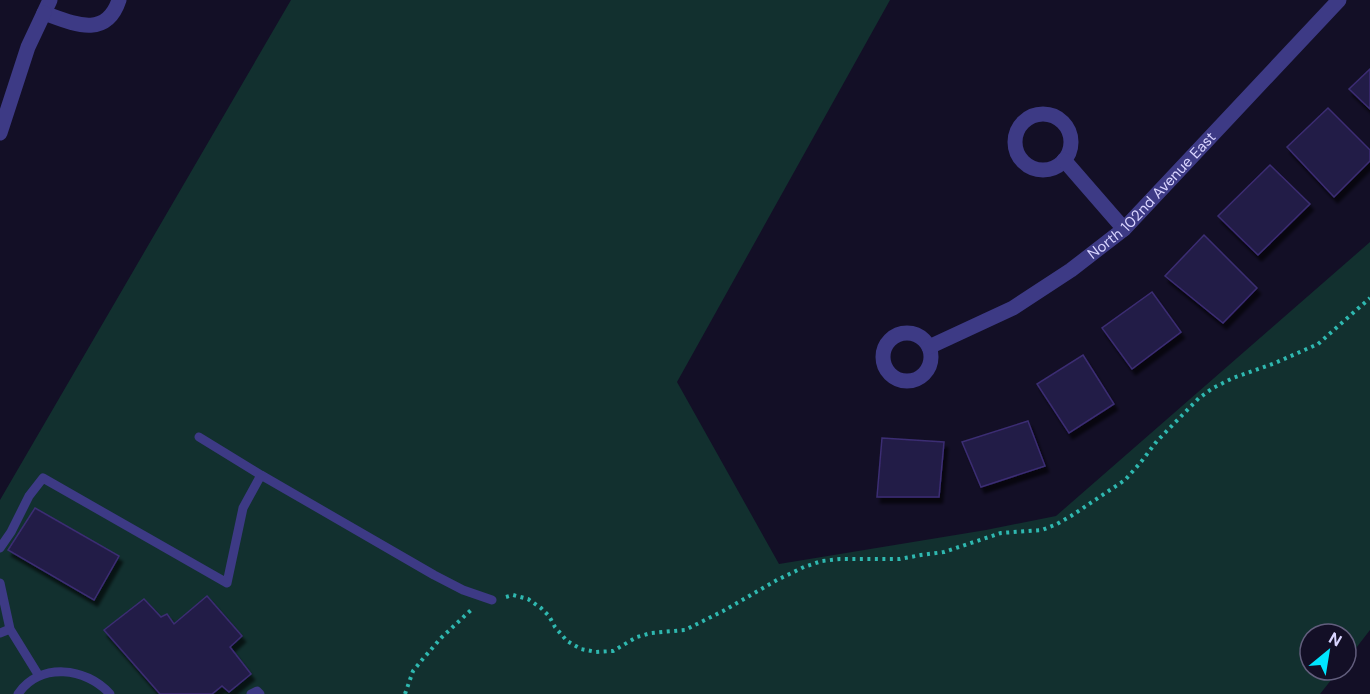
<svg xmlns="http://www.w3.org/2000/svg" width="1370" height="694" viewBox="0 0 1370 694" font-family="'DM Sans',sans-serif">
<style>
.green{fill:#12302f}
.building{fill:#241b47;stroke:#3b2d73;stroke-width:1.5;filter:url(#shadow)}
.lines{fill:none;stroke-linecap:round;stroke-linejoin:round}
.path{stroke:#2fb8b0;stroke-width:4;stroke-dasharray:3 4.5;stroke-linecap:butt}
.lane{stroke:#3d3a85;stroke-width:9}
.street{stroke:#3d3a85;stroke-width:15}
.labels{text-anchor:middle;stroke-width:6;stroke-linejoin:round;paint-order:stroke}
.street-label{font-size:15px;fill:#d9d4ff;stroke:#130f26}
</style>
<defs>
<filter id="shadow"><feDropShadow dx="3.5" dy="6" stdDeviation="1.5" flood-color="#0009"/></filter>
</defs>
<rect width="100%" height="100%" fill="#130f26"/>
<path class="green" d="M291 0H890L677 382 779 564 986 530 1056 516 1370 242V630L1346 661V634H1310V670H1339L1320 694H0V500Z"/>
<path class="building" d="M1370 69V109L1349 89Z
M1328 108 1370 150V161L1334 197 1287 147Z
M1270 165 1310 204 1258 255 1218 216Z
M1204 235 1257 288 1223 323 1165 276Z
M1152 292 1181 332 1132 369 1102 328Z
M1083 355 1114 404 1069 433 1037 384Z
M1028 421 1045 466 981 487 962 442Z
M882 438 944 442 939 497H877Z
M35 508 119 556 94 600 8 550Z
M207 596 242 636 230 647 251 674 229 692 222 686 212 694H160L104 630 144 599 161 617 167 614 174 624Z"/>
<g class="lines">
<path class="path" d="M506 597 513 595 528 599 541 608 549 616 555 627 567 641 581 649 596 652 613 651 637 637 651 633 685 630 723 611 777 580 804 567 822 561 840 559H900L921 555 944 552 1001 533 1042 530 1057 524 1071 516 1125 480 1141 462 1157 441 1199 398 1213 388 1233 378 1275 363 1318 344 1370 298
M405 694 413 671 422 660 441 638 471 610"/>
<path class="lane" d="M199 437 261 475 434 575 463 590 492 600
M0 548 11 532 29 496 43 478 227 583 243 508 261 475
M0 583 10 629
M0 633 10 629 39 676
M18 694C40 662 86 667 110 694
M251 694 257 691 260 694"/>
<g class="street">
<path d="M50 0 44 13C72 23 106 40 119 0"/>
<circle cx="1043" cy="142" r="28"/>
<path d="M0 133 28 47 44 13"/>
<path d="M1064 160 1124 229"/>
<circle cx="907" cy="357" r="24"/>
<path id="s1" d="M929 347 1013 308 1071 270 1124 229 1339 0"/>
</g>
</g>
<g class="labels">
<g class="street-label">
<text dy="5" stroke="none"><textPath href="#s1" startOffset="272">North 102nd Avenue East</textPath></text>
</g>
</g>
<g transform="translate(1328 652) rotate(30)"><circle r="28" fill="#130f26" stroke="#625e7d" stroke-width="1.5"/>
<path d="M0-4.5L10 22L0 15L-10 22Z" fill="#00e5ff"/>
<text y="-9" font-size="16" font-weight="bold" text-anchor="middle" fill="#d9d4ff">N</text>
</g>
</svg>
